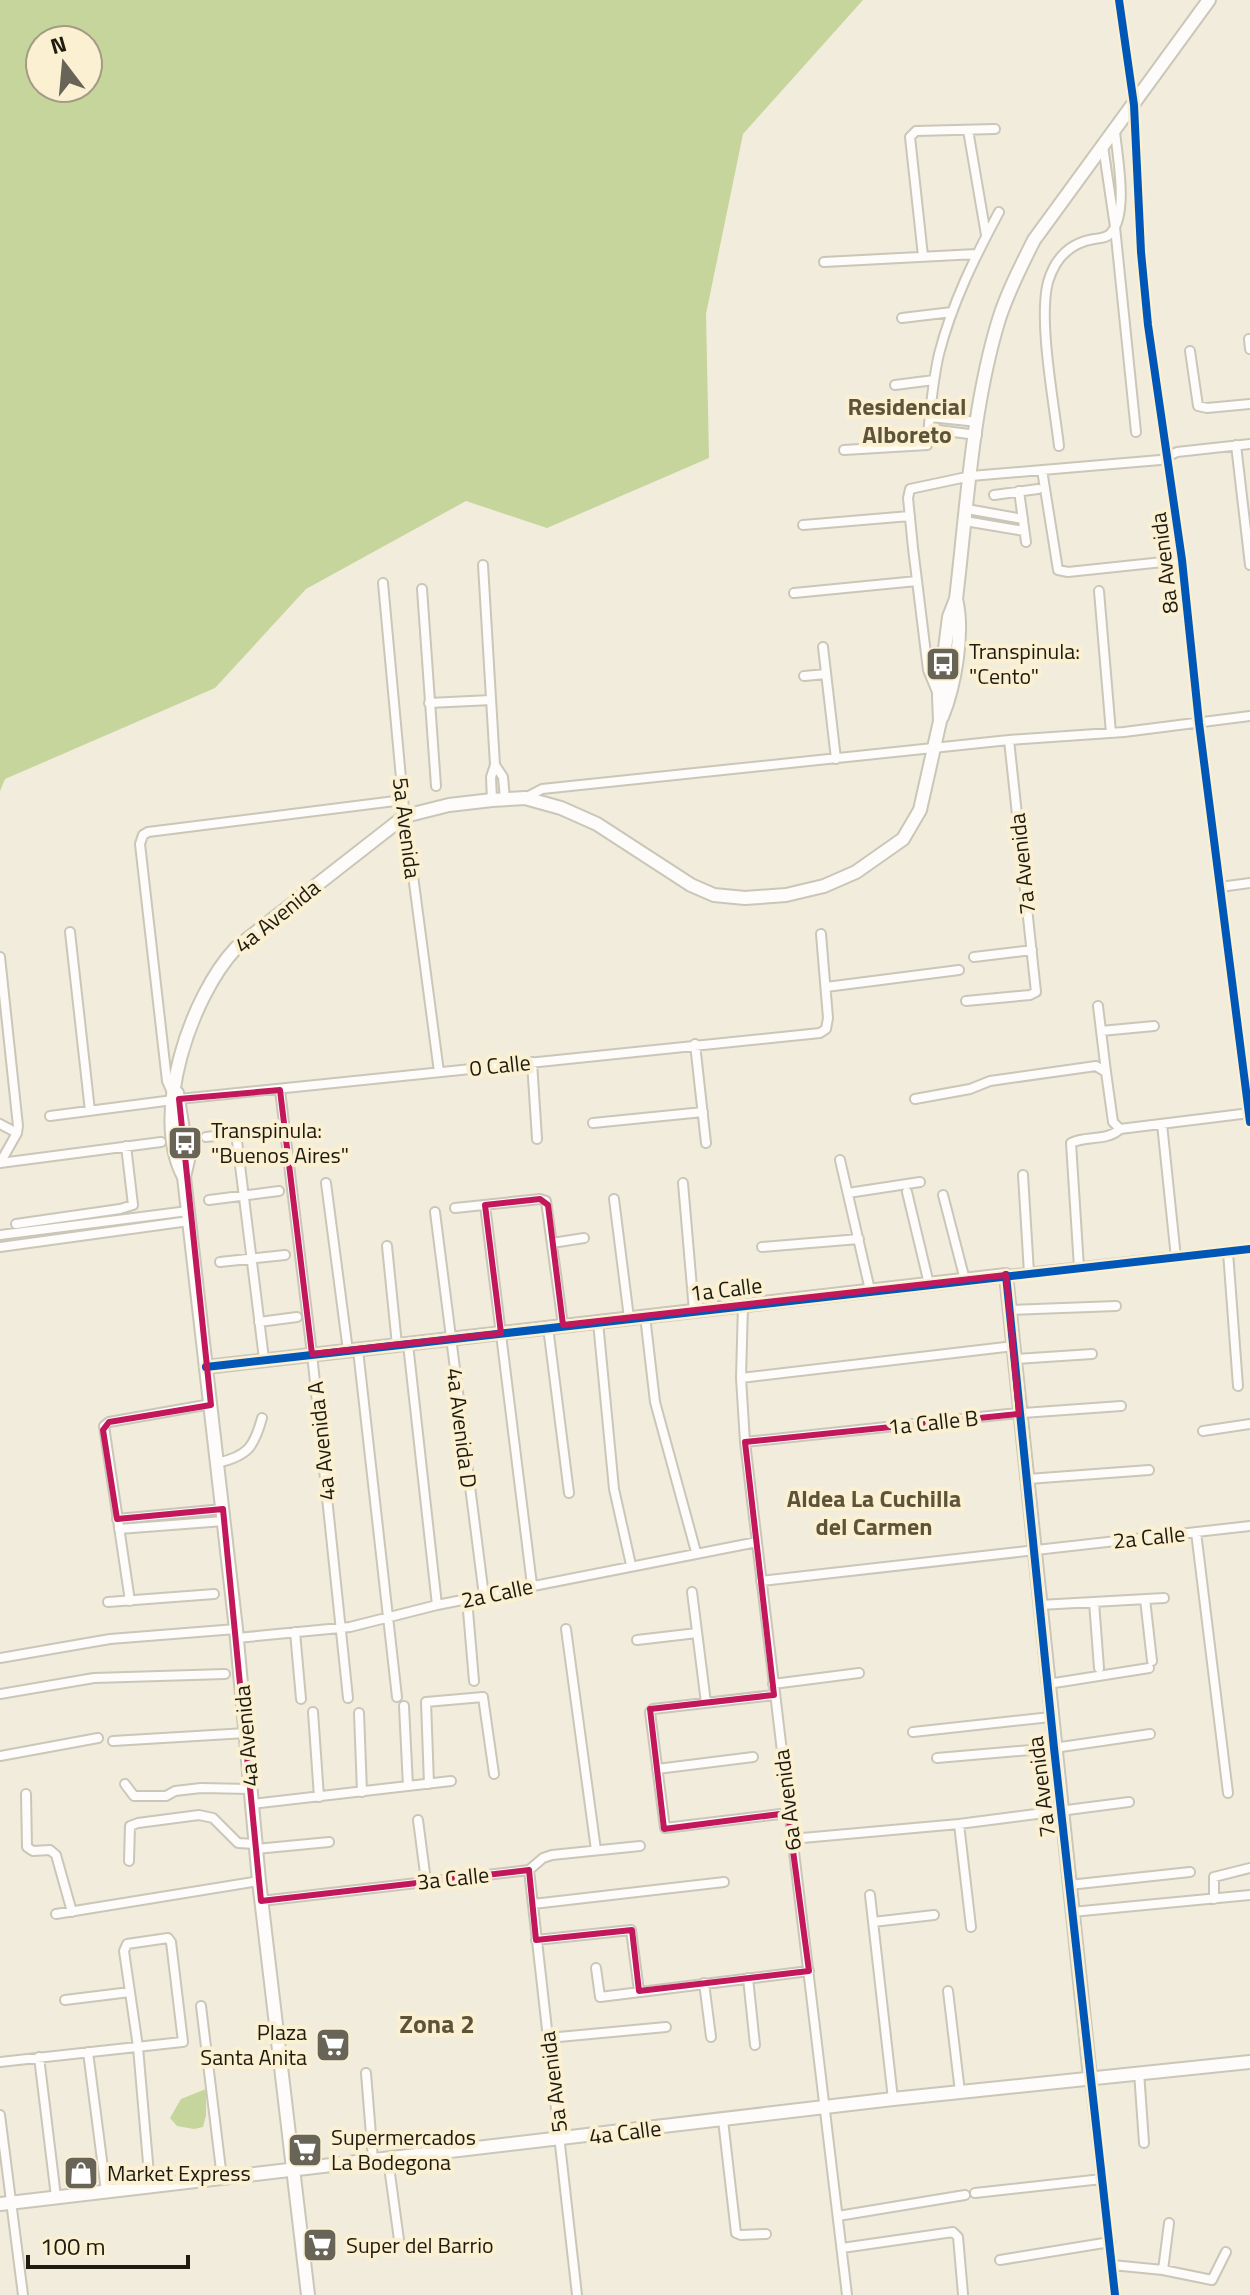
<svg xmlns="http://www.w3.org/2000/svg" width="1250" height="2295" viewBox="0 0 1250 2295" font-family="'Titillium Web',sans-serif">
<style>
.forest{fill:#c6d59b;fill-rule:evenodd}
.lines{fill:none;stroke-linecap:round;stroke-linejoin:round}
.street-casing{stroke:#cac6b8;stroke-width:12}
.secondary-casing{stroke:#cac6b8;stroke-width:16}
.street{stroke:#fdfcfa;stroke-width:8}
.secondary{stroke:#fdfcfa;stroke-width:12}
.cycleway-casing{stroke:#fbf0d1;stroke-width:13}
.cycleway{stroke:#0057b8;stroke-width:8}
.marked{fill:none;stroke:#c2185b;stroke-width:6;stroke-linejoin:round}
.labels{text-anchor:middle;stroke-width:8;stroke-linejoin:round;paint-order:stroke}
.street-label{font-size:22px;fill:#1f1b10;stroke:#fbf0d1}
.poi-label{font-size:22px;fill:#1f1b10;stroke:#fbf0d1;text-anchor:start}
.neighbourhood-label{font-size:24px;font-weight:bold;fill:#5d5339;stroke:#fbf0d1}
.quarter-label{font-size:26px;font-weight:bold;fill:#5d5339;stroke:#fbf0d1}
</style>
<rect width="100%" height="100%" fill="#f1ecdb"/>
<path class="forest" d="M0 0H863L743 134 706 314 709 458 547 528 466 501 306 589 215 688 5 779 0 791ZM88 40V88H40V40Z
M206 2089V2115L203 2127 194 2129 177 2126 170 2118 181 2099Z"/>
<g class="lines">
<g class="street-casing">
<path id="street" d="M1119 0 1134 105 1141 252 1148 325 1182 560 1199 723 1250 1122
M968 130 986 235
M1103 146 1115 227 1136 432
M923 256 910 137 916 131 995 129
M824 262 976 254
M902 318 952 312
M1249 339 1250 349
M1190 351 1198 406 1207 408 1250 404
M895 385 934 380
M930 417 978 422
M929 429 977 435
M1236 445 1250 565
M1059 446C1054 403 1038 320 1048 282 1055 258 1070 243 1094 239 1101 238 1107 238 1111 233 1129 213 1117 156 1115 131
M844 450 927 445C930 415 932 384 939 354 952 303 975 257 999 212
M1042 470 1058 570 1068 572 1182 560
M1019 491 1026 542
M994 495 1038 489
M967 509 1023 519
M965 521 1024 531
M803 525 910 516
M483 565 495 765 491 777 492 800
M383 583 403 800 439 1072
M422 589 436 786
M1099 591 1111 733
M794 593 917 581
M823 647 836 759
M804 676 826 674
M937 692 928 670 913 548 908 498 910 489 971 476 1160 460 1177 452 1250 444
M429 703 491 700
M495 765 503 777 505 799
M525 798 542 789 1009 740 1124 732 1250 716
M1220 887 1250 883
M70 932 90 1111
M0 957 18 1126 17 1133 0 1163
M974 957 1032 950
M826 987 959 970
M966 1001 1030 995 1036 992 1009 740
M1098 1006 1106 1072
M1101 1031 1154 1026
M695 1044 706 1143
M532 1062 537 1139
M280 1090 312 1354 348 1698
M172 1092 167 1081 140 844 143 835 148 832 403 800
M179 1099 820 1033 826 1029 828 1018 821 934
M915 1099 970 1089 990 1081 1096 1066 1106 1072 1113 1122 1120 1129 1250 1113
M50 1116 173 1100
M593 1123 703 1112
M0 1124 17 1133
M1162 1124 1176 1258
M236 1133 264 1359
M206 1137 268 1130
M840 1160 870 1290
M0 1163 161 1142
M1023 1175 1029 1273
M326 1183 348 1351
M683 1183 694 1311
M907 1192 929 1284
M848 1193 920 1182
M943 1195 965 1280
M614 1199 629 1318
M209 1200 279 1191
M485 1205 532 1585
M455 1208 540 1199 546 1201 563 1325
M435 1212 484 1596
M16 1224 120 1209 133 1205 126 1146
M0 1235 188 1211
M552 1243 584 1238
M387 1246 397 1345
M0 1247 189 1221
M762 1247 859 1239
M1228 1252 1238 1386
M220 1262 285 1255
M1079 1268 1071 1143C1086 1135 1106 1142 1120 1129
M1006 1275 1250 1249
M743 1305 741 1378 745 1442 847 2295
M1010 1310 1116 1306
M645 1316 655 1402 696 1552
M259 1322 297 1317
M598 1322 614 1489 631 1565
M548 1327 569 1493
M408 1344 437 1605
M358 1350 397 1697
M1015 1359 1092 1354
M741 1378 1014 1346
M1203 1431 1250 1424
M745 1442 1008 1414 1121 1406
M217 1463C248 1456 254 1447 262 1418
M1028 1479 1149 1470
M117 1519 223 1509
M119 1529 224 1521
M1196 1532 1228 1793
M761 1581 1250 1526
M692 1592 706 1703
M467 1599 474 1681
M1145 1599 1152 1661
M130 1601 104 1426 109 1422 211 1404
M108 1602 214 1594
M1094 1602 1099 1668
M1040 1605 1164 1598
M566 1629 596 1850
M295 1632 301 1699
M237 1638 350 1627 437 1605 757 1542
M637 1640 697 1633
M0 1658 110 1639 236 1629
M773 1684 859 1673
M1048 1684 1149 1668
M0 1694 94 1678 225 1674
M774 1695 653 1709 650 1712 665 1828 788 1813
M404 1706 408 1786
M313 1712 319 1797
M359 1713 362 1792
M913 1732 1051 1717
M113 1741 246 1733
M0 1756 98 1738
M937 1758 1054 1748 1150 1734
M657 1769 753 1757
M125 1784 134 1796H166L175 1791 201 1788 250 1789
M429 1784 426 1702 483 1697 494 1774
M26 1794 27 1847 33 1851 50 1850 56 1855 72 1912
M252 1804 451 1781
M418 1820 426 1881
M959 1824 971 1927
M791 1839 959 1824 1129 1802
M256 1849 329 1842
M129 1861 130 1826 138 1823 199 1815 213 1818 238 1843 255 1844
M529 1870 577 2295
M1069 1885 1190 1872
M870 1895 893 2099
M1214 1899V1877L1250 1868
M261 1901 529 1870 543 1858 552 1855 640 1846
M533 1904 724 1882
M1072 1912 1250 1895
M56 1914 259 1881
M873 1922 934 1915
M536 1940 631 1930 639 1991
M596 1968 600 1997 809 1971
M748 1978 755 2045
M704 1983 711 2037
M948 1991 960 2092
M65 2000 130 1992
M201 2006 222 2178
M548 2038 666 2027
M88 2052 106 2191
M39 2057 56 2197
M0 2062C61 2055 121 2049 182 2042H183L171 1942 168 1938 127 1944 124 1951 138 2047 150 2186
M1139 2072 1144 2143
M366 2073 373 2160
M1090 2077 1115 2295
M0 2115 23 2295
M723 2120 736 2233 741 2235 766 2234
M388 2159 399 2240
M975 2193 1102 2179
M838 2216 965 2195
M842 2248 953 2232 958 2237 963 2294
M1000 2260 1110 2242
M1112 2265 1163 2270 1212 2280 1226 2252
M1163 2270 1169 2223"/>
</g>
<g class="secondary-casing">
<path id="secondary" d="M942 717C955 685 964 632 956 599
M177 1093 188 1160 184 1177
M206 1367 1006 1275 1090 2077
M0 2204 893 2099 1250 2062
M308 2295 259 1881 236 1629 184 1177C150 1115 191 996 236 948L405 816 449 805 492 800 525 798 561 808 597 824 691 885 714 895 745 898 786 895 824 886 856 872 903 839 920 810 940 721 939 696 949 617 956 599C967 507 972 407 999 319 1008 291 1021 266 1034 240L1209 0"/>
</g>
<use href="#street" class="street"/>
<use href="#secondary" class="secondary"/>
<g class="cycleway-casing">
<path id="cycleway" d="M1119 0 1134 105 1141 252 1148 325 1182 560 1199 723 1250 1122
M1006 1275 1054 1748 1115 2295
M206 1367 1250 1249"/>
</g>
<use href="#cycleway" class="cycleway"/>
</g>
<path class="marked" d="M280 1090 312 1354 501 1333 485 1205 540 1199 548 1205 563 1325 1006 1275 1019 1414 745 1442 774 1695 650 1709 664 1829 788 1813 809 1971 639 1991 632 1930 536 1940 529 1870 261 1901 223 1509 117 1519 103 1430 109 1422 211 1405 179 1099Z"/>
<defs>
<g id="bus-square" transform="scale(1.8)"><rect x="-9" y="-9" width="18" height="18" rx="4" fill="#686457" stroke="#fbf0d1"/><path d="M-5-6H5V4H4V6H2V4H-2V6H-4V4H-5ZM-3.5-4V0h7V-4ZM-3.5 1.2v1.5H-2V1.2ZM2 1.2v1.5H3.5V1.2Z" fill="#fff"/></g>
<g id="supermarket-square" transform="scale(1.8)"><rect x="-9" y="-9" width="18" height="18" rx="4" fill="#686457" stroke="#fbf0d1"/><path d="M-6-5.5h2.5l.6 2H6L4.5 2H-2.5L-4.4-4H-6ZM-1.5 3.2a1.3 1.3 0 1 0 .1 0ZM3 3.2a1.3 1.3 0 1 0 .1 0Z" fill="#fff"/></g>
<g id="shop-square" transform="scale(1.8)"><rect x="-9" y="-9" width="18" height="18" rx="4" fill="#686457" stroke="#fbf0d1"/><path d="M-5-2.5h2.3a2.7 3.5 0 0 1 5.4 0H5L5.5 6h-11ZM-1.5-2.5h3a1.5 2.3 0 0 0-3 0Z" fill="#fff"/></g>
</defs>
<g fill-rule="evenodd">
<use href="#bus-square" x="943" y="664"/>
<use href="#bus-square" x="185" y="1143"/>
<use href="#supermarket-square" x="333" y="2045"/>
<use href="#supermarket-square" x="305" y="2150"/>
<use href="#shop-square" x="81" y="2173"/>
<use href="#supermarket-square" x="320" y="2245"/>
</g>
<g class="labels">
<g class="street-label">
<text transform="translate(1164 563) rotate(-97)" y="8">8a Avenida</text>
<text transform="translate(407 828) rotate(83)" y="8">5a Avenida</text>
<text transform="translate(1022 864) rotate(-96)" y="8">7a Avenida</text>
<text transform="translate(277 916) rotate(-39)" y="8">4a Avenida</text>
<text transform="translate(500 1065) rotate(-6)" y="8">0 Calle</text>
<text transform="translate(726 1289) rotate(-7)" y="8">1a Calle</text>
<text transform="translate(933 1422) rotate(-6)" y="8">1a Calle B</text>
<text transform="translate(462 1428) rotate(83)" y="8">4a Avenida D</text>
<text transform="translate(321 1441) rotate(-96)" y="8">4a Avenida A</text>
<text transform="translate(1149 1537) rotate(-6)" y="8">2a Calle</text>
<text transform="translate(497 1593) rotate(-12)" y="8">2a Calle</text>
<text transform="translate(246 1736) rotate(-95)" y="8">4a Avenida</text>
<text transform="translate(1041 1787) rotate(-97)" y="8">7a Avenida</text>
<text transform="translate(787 1800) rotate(-97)" y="8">6a Avenida</text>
<text transform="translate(453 1878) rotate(-6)" y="8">3a Calle</text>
<text transform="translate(553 2082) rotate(-97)" y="8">5a Avenida</text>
<text transform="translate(625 2132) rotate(-7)" y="8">4a Calle</text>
</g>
<g class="poi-label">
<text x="969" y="659">Transpinula:<tspan x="969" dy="25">"Cento"</tspan></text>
<text x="211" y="1138">Transpinula:<tspan x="211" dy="25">"Buenos Aires"</tspan></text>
<text x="307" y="2040" text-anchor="end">Plaza<tspan x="307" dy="25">Santa Anita</tspan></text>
<text x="331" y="2145">Supermercados<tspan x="331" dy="25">La Bodegona</tspan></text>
<text x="107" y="2181">Market Express</text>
<text x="346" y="2253">Super del Barrio</text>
</g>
<g class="neighbourhood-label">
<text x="907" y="415">Residencial<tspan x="907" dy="28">Alboreto</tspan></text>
<text x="874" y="1507">Aldea La Cuchilla<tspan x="874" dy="28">del Carmen</tspan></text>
</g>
<g class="quarter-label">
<text x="437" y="2033">Zona 2</text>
</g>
</g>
<g transform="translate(64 64) rotate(344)"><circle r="38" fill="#fbf0d1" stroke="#a39b84" stroke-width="2"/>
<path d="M0-6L14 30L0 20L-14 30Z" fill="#686457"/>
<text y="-12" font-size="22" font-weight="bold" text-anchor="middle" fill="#1f1b10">N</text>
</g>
<path d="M28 2255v12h160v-12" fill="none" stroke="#1f1b10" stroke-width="4"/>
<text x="40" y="2255" font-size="24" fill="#1f1b10" stroke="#fbf0d1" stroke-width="6" paint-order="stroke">100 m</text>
</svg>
